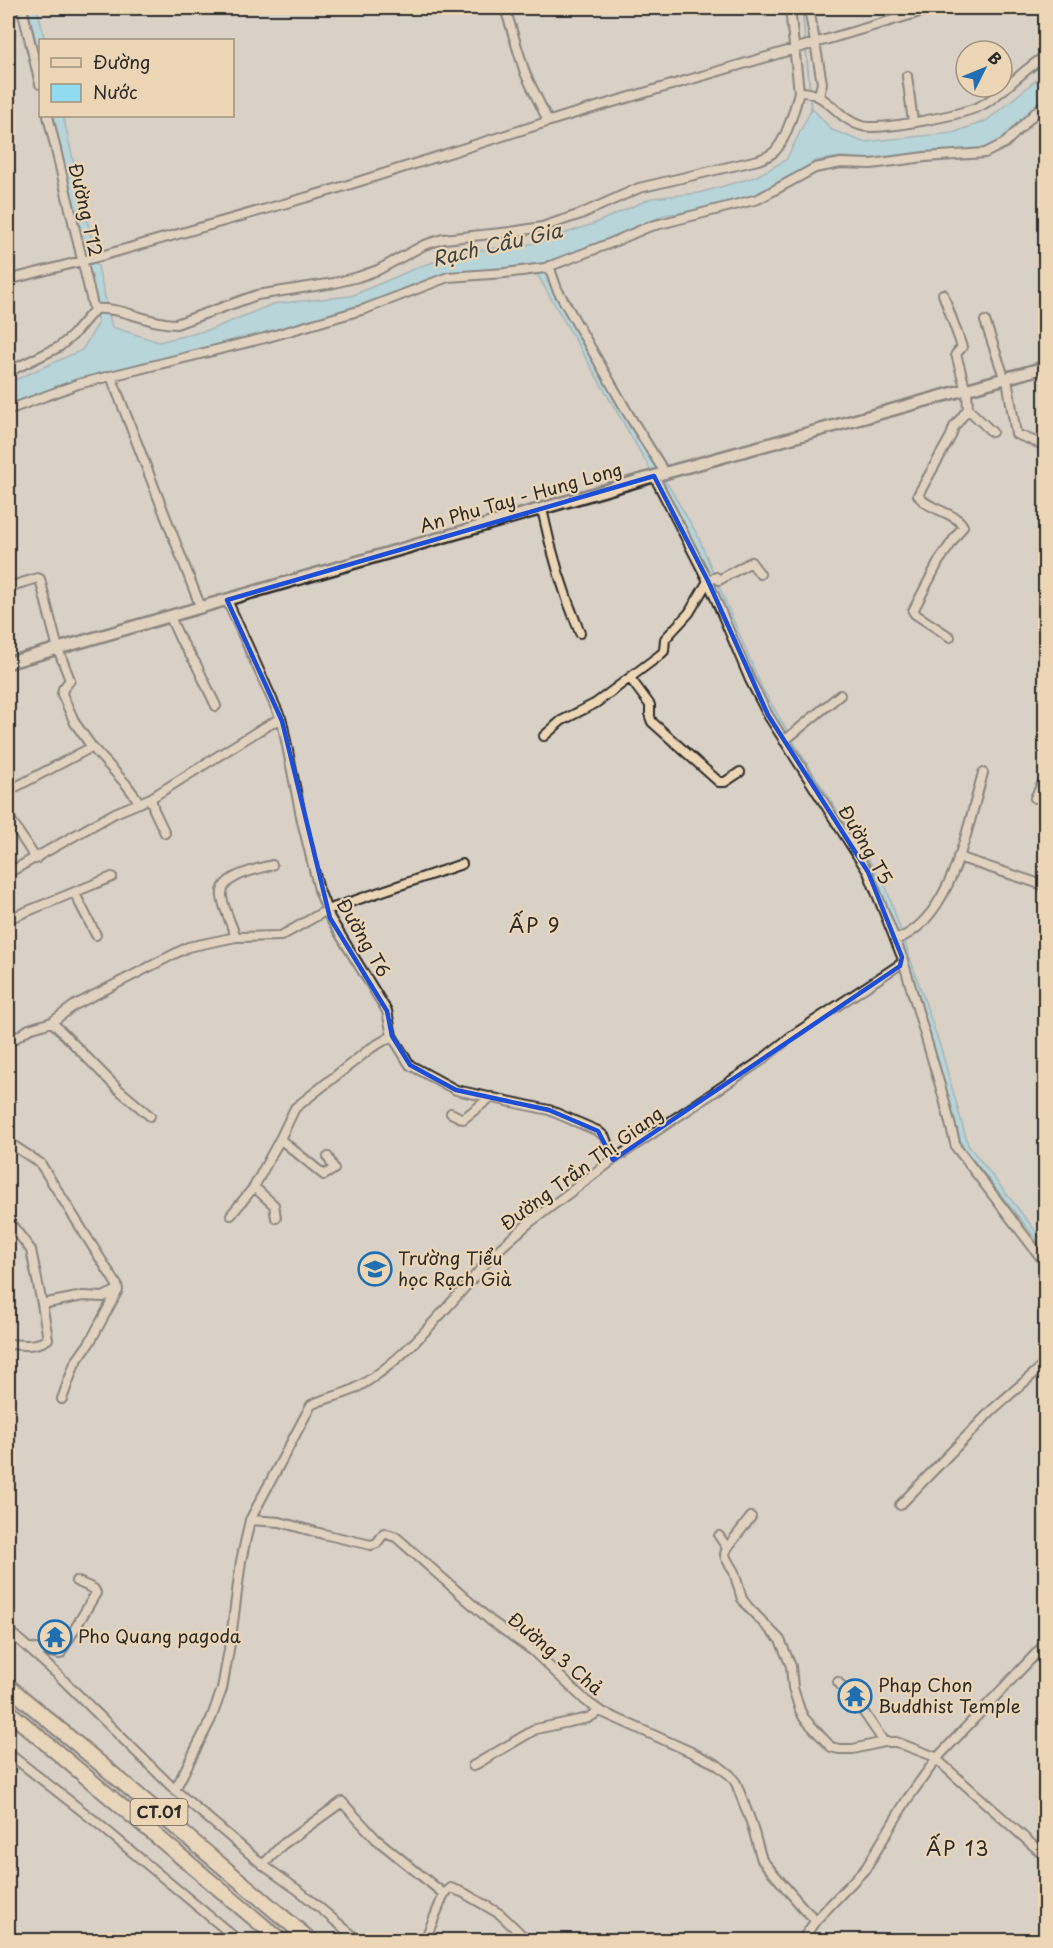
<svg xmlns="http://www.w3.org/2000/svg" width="1053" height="1948" viewBox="0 0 1053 1948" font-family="'Playpen Sans',sans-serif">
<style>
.water{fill:#90dbf0;stroke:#6895a1;stroke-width:1.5}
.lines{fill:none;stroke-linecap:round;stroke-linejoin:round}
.stream{stroke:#6895a1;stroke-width:2}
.street-casing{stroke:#2b2b2b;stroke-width:12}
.secondary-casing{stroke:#2b2b2b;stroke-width:15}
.highway-casing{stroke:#2b2b2b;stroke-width:18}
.street{stroke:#ecd6b5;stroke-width:8}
.secondary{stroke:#ecd6b5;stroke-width:10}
.highway{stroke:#fcdcab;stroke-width:14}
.marked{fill:none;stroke:#1d4ed8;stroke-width:4.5;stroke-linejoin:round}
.labels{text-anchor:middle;stroke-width:4.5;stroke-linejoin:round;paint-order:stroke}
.shield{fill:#ecd6b5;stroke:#655e54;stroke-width:1.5}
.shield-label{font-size:16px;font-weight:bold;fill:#2b2b2b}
.street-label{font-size:18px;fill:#2b2b2b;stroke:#ecd6b5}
.poi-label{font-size:18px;fill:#2b2b2b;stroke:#ecd6b5;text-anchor:start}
.water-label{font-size:20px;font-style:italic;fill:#3a4549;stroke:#ecd6b5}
.neighbourhood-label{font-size:20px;letter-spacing:1.5px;fill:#2b2b2b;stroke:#ecd6b5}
</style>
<rect width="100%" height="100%" fill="#d9d0c6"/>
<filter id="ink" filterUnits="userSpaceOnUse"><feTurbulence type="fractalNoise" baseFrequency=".0167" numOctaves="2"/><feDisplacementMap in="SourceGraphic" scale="12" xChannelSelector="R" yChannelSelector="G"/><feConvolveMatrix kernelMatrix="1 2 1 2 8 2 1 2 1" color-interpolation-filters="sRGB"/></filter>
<g filter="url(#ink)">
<path class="water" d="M28 8H37L45 40H40V60Z
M1045 73V99L1031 110 999 146 981 152H942L882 160 840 157 815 161 784 185 758 195 717 208 664 215 609 241 543 265 547 281 697 534 762 688 796 746 886 887 941 1049 968 1145 1045 1243V1250L962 1146 939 1064 912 979 881 892 867 866 767 709 667 498 533 267 442 276 353 310 305 325 65 384 8 406V383L82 350 98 324 93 286 53 116H63L112 327 159 342 212 329 273 304 351 296 421 266 470 251 537 243 593 224 652 198 699 193 755 177 786 160 812 108 832 130 863 142 952 133 986 121Z"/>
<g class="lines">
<path class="stream" d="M802 8 810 91
M810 97 811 112"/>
<g class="street-casing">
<path id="street" d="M22 8 40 84
M505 8 525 73 548 121
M809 8 822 83 819 95
M907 76 913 122
M799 92C828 91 836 119 862 126 880 131 968 114 984 104 1006 91 1023 69 1046 56
M48 116 94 310
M549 266 557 289 629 415 665 473
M8 280 101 256 329 191 569 115 934 8
M943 294 962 347 956 354 966 391
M985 321 1005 380
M8 372 59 347 72 336 95 309C126 307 147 324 176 324L257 295 334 283 358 277 378 270 424 245 443 239 511 232 542 227 581 214 639 188 758 160C764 158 770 156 775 151 786 139 795 108 799 92L790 8
M111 376 201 608
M1007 379 1016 434 1046 446
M967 390 968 409 992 432
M8 410 78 384 265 338 365 309 448 277 505 273 545 268 611 243 648 227 758 199 815 168 841 163 871 164 925 157 985 153 1005 143 1046 102
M654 476 708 581 750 680 768 715 868 872 902 957 944 1099 956 1147 1046 1264
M542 509C551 552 563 592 580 633
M8 587 38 578 40 579 58 649 70 680 63 689 62 694 75 723 92 747 126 784 140 803
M227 600 282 721 302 821 319 890 330 918 387 1011 392 1036 410 1065 456 1090 549 1110 598 1131 605 1137 613 1160
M170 617 180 639 196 664 216 706
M950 637 915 614 913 611 939 561 963 526C956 512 927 510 918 495L951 436 954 427 968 409
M630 678 650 705V717L652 722 719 782H725L740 772
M544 736 561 721 596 703 660 655 664 651 665 639 689 613 708 581 716 577 719 580 751 562 760 574
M784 741 840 695
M8 791 92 747
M151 798 154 810 165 833
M1035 798 1046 776
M8 816 36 859
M958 857 1046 886
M8 873 115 813 151 798 258 731 281 718
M74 892 96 935
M8 919 112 877
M236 937C232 926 223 907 222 896 219 876 258 869 272 865
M895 940C952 921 968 824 983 773
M52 1022 118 1089 150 1116
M8 1043 29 1029 52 1022 75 1005 188 947 236 937 281 936 327 910 462 864
M451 1113 463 1119 491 1097
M280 1139 324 1175 334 1169 328 1157
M8 1142 40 1163 117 1285 118 1290 90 1342 75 1363 62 1399
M254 1187 274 1205 276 1218
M231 1215 254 1187 280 1139 295 1108 371 1048 392 1036
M8 1220 31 1250 42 1304
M8 1344C22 1345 36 1347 48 1339L42 1304 83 1296 103 1297 116 1291
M900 1505 992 1410 1046 1363
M250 1520 280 1522 323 1534 371 1545 377 1543 384 1533 396 1537 491 1621 532 1650 586 1701 600 1711 691 1752 716 1764 730 1775 736 1783 751 1822 762 1860 804 1909 816 1920
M719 1536 727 1548 725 1554 726 1558 734 1572 742 1599 748 1607 780 1640 791 1666 793 1688 800 1710 804 1718 831 1747 839 1749H853L884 1742H896L933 1756 1046 1857
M727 1548 751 1517
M8 1630 56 1673 175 1790 263 1865 282 1845 342 1802 376 1839 444 1894
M30 1648 60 1654 96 1593 94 1589 76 1581
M838 1682 865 1714 884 1742
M8 1753 95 1821 238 1940
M473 1766 536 1729 588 1718 600 1711
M175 1790 211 1719 222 1689 231 1638 241 1561 250 1520 311 1405C324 1398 341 1396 354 1389 402 1364 445 1309 481 1269L490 1257 529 1223 613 1160 759 1062 793 1035 902 963
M263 1865 302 1893 358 1940
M425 1940 444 1894 451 1888 464 1893 500 1914 527 1940
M802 1940 816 1920 866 1868 906 1801 937 1758 1046 1643"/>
</g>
<g class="secondary-casing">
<path id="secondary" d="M8 663 665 473 1046 367"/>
</g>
<g class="highway-casing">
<path id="highway" d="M8 1686 310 1940
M8 1711 280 1940"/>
</g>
<use href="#street" class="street"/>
<use href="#secondary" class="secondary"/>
<use href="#highway" class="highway"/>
</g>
</g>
<path d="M0 0H1053V1948H0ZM654 476 708 581 768 715 868 872 902 957 900 966 613 1160 598 1131 549 1110 456 1090 410 1065 392 1036 387 1011 330 918 282 721 227 600Z" fill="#d9d0c6" fill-opacity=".55" fill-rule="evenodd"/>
<path class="marked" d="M654 476 708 581 768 715 868 872 902 957 900 966 613 1160 598 1131 549 1110 456 1090 410 1065 392 1036 387 1011 330 918 282 721 227 600Z"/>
<defs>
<g id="school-ring" transform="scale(1.725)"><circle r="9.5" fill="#ecd6b5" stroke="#1f6fb2" stroke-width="1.5"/><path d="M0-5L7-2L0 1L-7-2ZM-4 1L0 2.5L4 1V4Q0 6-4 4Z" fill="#1f6fb2"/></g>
<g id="temple-ring" transform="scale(1.725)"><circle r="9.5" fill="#ecd6b5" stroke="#1f6fb2" stroke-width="1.5"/><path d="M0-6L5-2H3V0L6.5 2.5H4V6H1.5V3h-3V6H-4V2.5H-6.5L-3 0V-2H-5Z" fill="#1f6fb2"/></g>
</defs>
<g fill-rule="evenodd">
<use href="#school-ring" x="375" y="1269"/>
<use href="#temple-ring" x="55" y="1637"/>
<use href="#temple-ring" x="855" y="1696"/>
</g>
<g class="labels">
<rect class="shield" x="130.5" y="1799" width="57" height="26" rx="4.5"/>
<g class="shield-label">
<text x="159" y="1818">CT.01</text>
</g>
<g class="street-label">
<text transform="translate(85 210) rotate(77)" y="6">Đường T12</text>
<text transform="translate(521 498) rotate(-16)" y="6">An Phu Tay - Hung Long</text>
<text transform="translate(865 845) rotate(60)" y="6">Đường T5</text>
<text transform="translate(363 938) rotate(60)" y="6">Đường T6</text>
<text transform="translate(582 1169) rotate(-36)" y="6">Đường Trần Thị Giang</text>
<text transform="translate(555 1654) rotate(40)" y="6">Đường 3 Chả</text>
</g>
<g class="poi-label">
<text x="398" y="1265">Trường Tiểu<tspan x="398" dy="21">học Rạch Già</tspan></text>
<text x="78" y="1643">Pho Quang pagoda</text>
<text x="878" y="1692">Phap Chon<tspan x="878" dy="21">Buddhist Temple</tspan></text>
</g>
<g class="water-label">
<text transform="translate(497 245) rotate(-13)" y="7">Rạch Cầu Gia</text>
</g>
<g class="neighbourhood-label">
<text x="535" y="933">ẤP 9</text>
<text x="958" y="1856">ẤP 13</text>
</g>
</g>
<rect width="1053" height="1948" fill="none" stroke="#ecd6b5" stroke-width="30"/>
<rect x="15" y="15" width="1023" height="1918" fill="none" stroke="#2b2b2b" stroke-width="2" filter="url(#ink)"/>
<rect x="39" y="39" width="195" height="78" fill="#ecd6b5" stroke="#9f927e" stroke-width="1.5"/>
<rect x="51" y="58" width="30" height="9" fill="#ecd6b5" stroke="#9f927e" stroke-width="1.5"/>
<text x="93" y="69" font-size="18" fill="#2b2b2b">Đường</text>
<rect x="51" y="84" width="30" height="18" fill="#90dbf0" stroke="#9f927e" stroke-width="1.5"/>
<text x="93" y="99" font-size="18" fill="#2b2b2b">Nước</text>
<g transform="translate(984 69) rotate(47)"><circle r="28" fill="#ecd6b5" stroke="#9f927e" stroke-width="1.5"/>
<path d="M0-4.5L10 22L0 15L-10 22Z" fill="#1f6fb2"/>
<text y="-9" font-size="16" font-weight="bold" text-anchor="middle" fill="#2b2b2b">B</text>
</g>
</svg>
